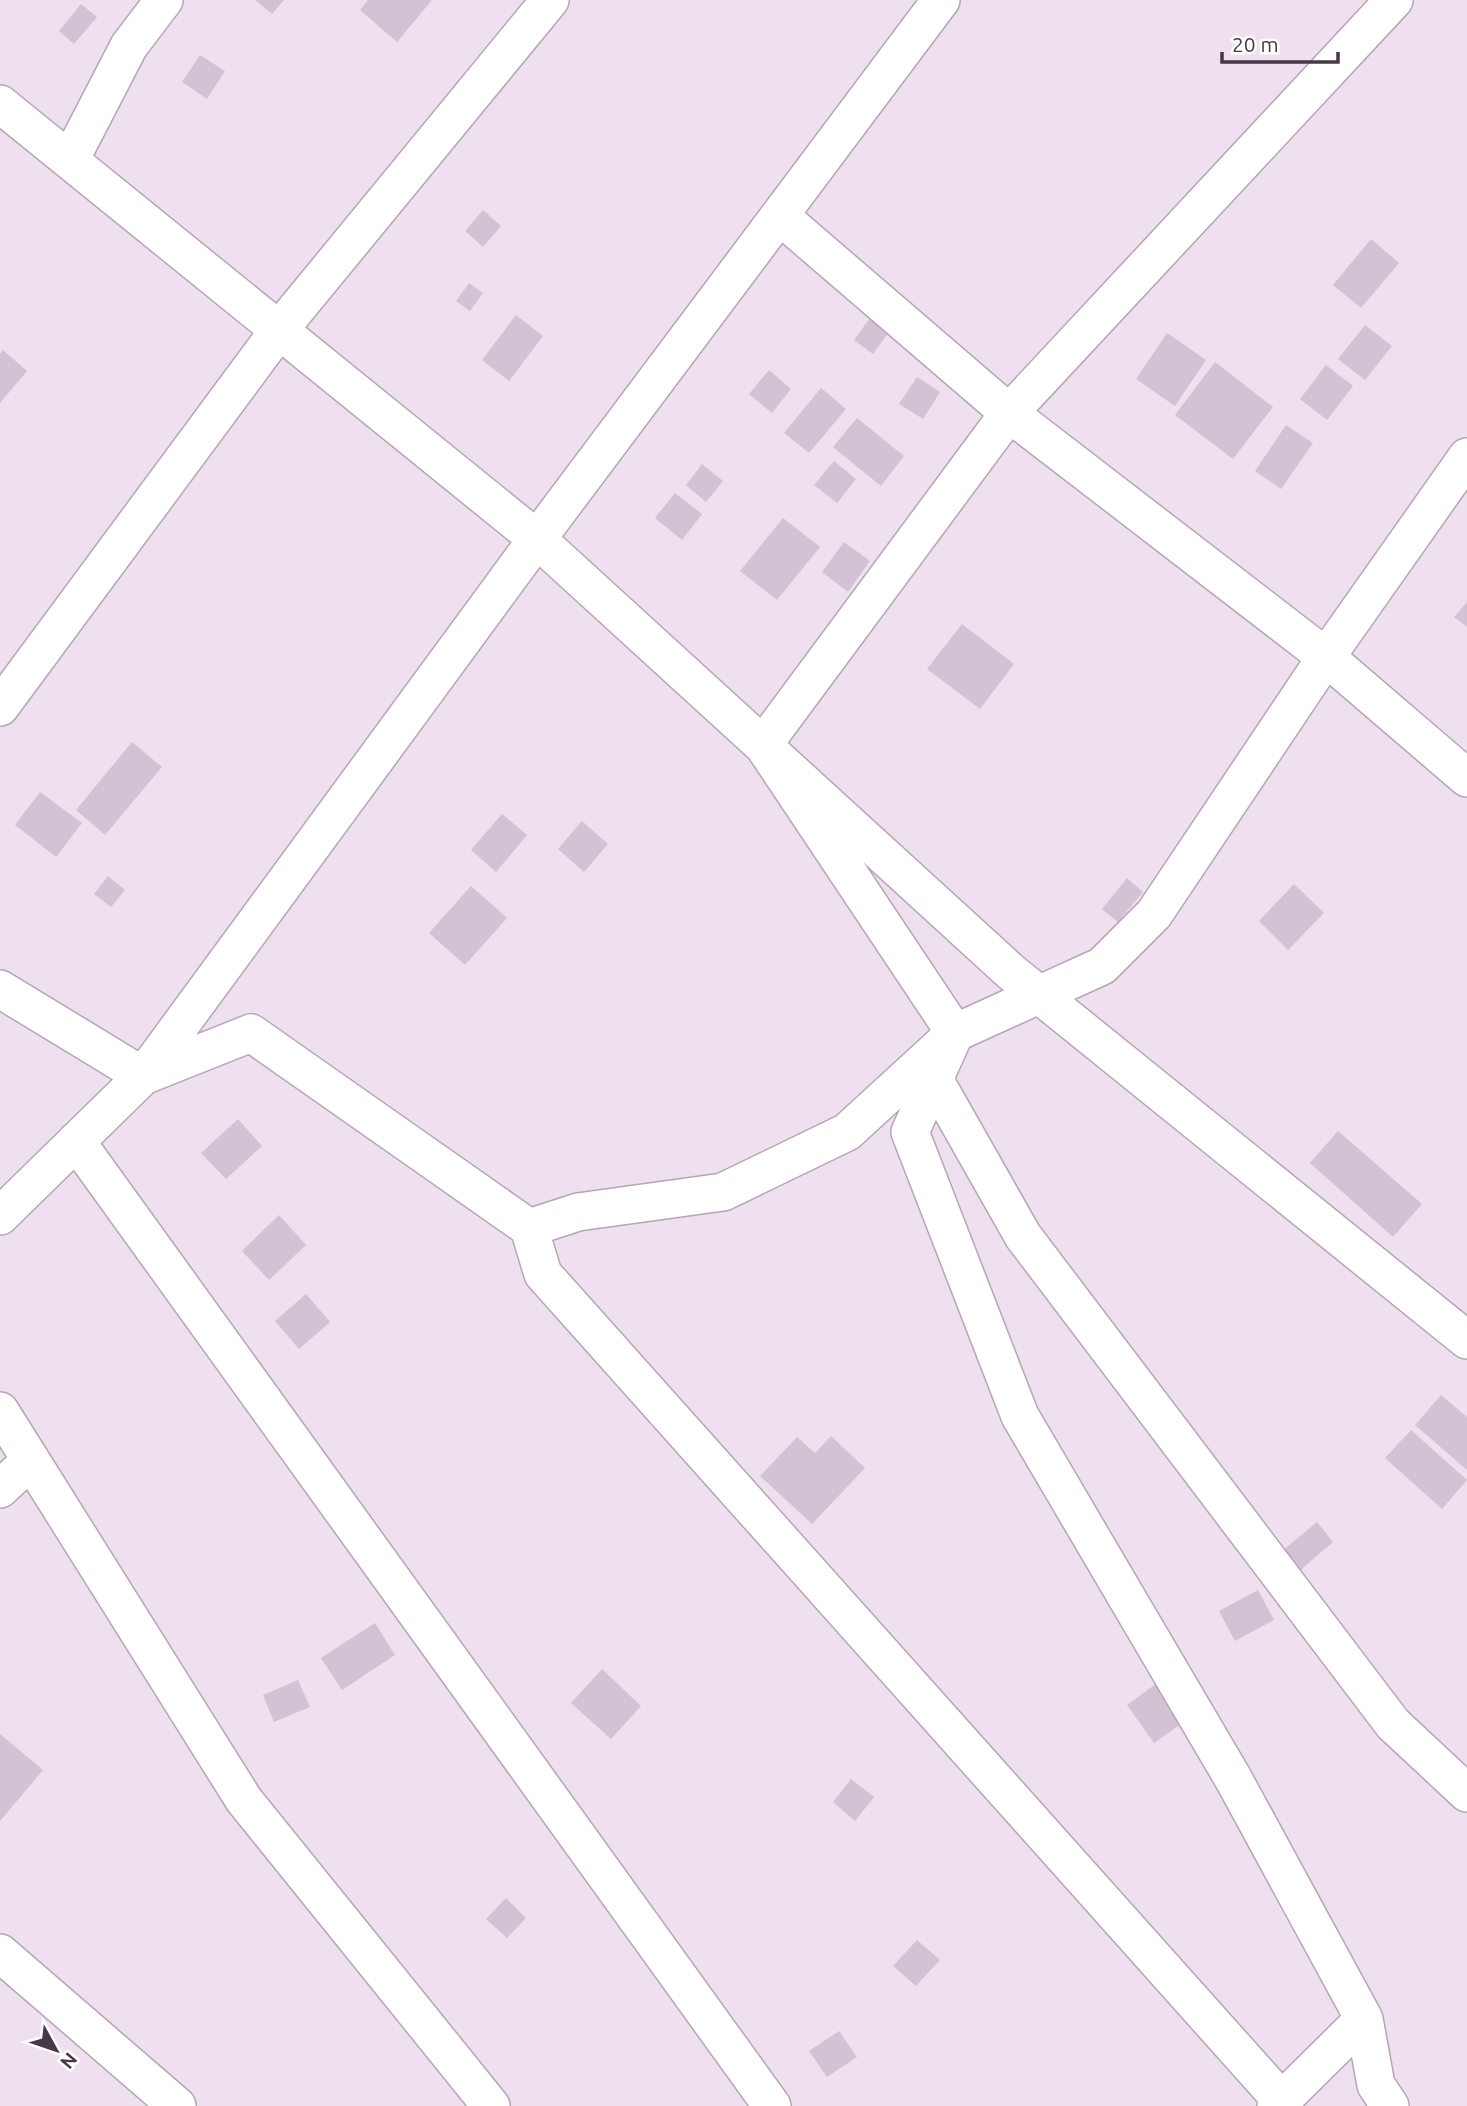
<svg xmlns="http://www.w3.org/2000/svg" width="1467" height="2106" viewBox="0 0 1467 2106" font-family="Ubuntu,sans-serif">
<style>
.residential{fill:#eee0ee}
.building{fill:#d3c1d4}
.lines{fill:none;stroke-linecap:round;stroke-linejoin:round}
.minor-casing{stroke:#b5a5b5;stroke-width:40}
.minor{stroke:#fff;stroke-width:37}
</style>
<rect width="100%" height="100%" fill="#f3ebf3"/>
<path class="residential" d="M0 0H1467V2106H0Z"/>
<path class="building" d="M255 0H284L272 14Z
M368 0H432L397 42 360 10Z
M81 4 97 17 74 44 59 31Z
M200 55 225 71 207 99 182 82Z
M483 210 501 226 483 247 465 231Z
M1371 239 1399 263 1361 308 1333 285Z
M469 283 483 293 470 311 456 301Z
M516 315 543 336 509 381 482 360Z
M870 318 889 332 873 354 854 340Z
M1365 325 1392 346 1365 380 1338 359Z
M1167 333 1206 360 1175 406 1136 379Z
M3 350 27 371 0 403V354Z
M1215 362 1273 407 1233 459 1175 415Z
M1326 365 1353 386 1327 420 1300 399Z
M769 370 791 389 772 413 749 394Z
M917 377 940 392 923 419 899 404Z
M821 388 846 409 809 453 784 433Z
M857 418 904 456 881 486 833 447Z
M1286 425 1313 443 1281 489 1255 471Z
M834 461 856 479 837 503 814 485Z
M702 464 723 481 706 502 686 485Z
M675 493 702 514 682 540 655 518Z
M783 518 820 547 777 600 740 571Z
M844 542 870 561 848 592 822 572Z
M1467 602V627L1454 617Z
M962 624 1014 664 980 709 927 669Z
M132 742 162 767 105 835 76 810Z
M40 792 82 823 56 857 15 825Z
M502 814 527 835 496 872 471 850Z
M582 821 608 844 584 872 558 849Z
M108 876 125 890 111 907 94 894Z
M1127 878 1143 892 1118 922 1102 909Z
M1294 884 1324 913 1288 950 1259 921Z
M471 886 507 918 465 965 429 933Z
M238 1119 262 1146 226 1179 201 1153Z
M1338 1131 1422 1204 1393 1237 1310 1163Z
M279 1215 306 1245 269 1280 242 1251Z
M306 1294 330 1322 299 1349 275 1321Z
M1441 1395 1467 1417V1470L1415 1425Z
M1411 1430 1467 1480 1442 1509 1385 1458Z
M831 1436 865 1468 812 1524 760 1476 797 1437 815 1453Z
M1317 1522 1333 1542 1298 1572 1281 1552Z
M1258 1590 1274 1620 1235 1641 1219 1611Z
M375 1623 395 1655 342 1690 321 1658Z
M602 1669 641 1706 611 1739 571 1703Z
M1164 1678 1191 1717 1154 1743 1127 1705Z
M298 1680 310 1707 274 1722 263 1695Z
M0 1734 43 1770 0 1821Z
M851 1779 874 1797 855 1821 833 1802Z
M506 1898 526 1918 507 1938 486 1919Z
M917 1940 940 1960 916 1986 893 1966Z
M839 2031 857 2057 827 2077 809 2051Z"/>
<g class="lines">
<g class="minor-casing">
<path id="minor" d="M0 104 537 539 1011 972 1467 1340
M70 160 129 46 164 0
M780 216 1009 413 1326 657 1467 778
M0 707 279 330 550 0
M0 989 143 1076 251 1033 529 1228 543 1274 1282 2101
M934 1079 1023 1236 1393 1724 1467 1793
M76 1141 772 2106
M0 1216 143 1076 537 539 941 0
M529 1228 578 1212 723 1192 847 1132 955 1033 1102 966 1154 914 1326 657 1467 457
M0 1411 244 1800 491 2106
M0 1489 31 1460
M0 1953 177 2106
M1276 2106 1364 2019
M1390 2106 1376 2085 1364 2019 1234 1780 1020 1416 910 1132 955 1033 763 745 1009 413 1394 0"/>
</g>
<use href="#minor" class="minor"/>
</g>
<g transform="translate(56 2050) rotate(130)" stroke="#ffffff" stroke-width="5" paint-order="stroke">
<path d="M0-5L12 26L0 18L-12 26Z" fill="#463947"/>
<text y="-10" font-size="19" font-weight="bold" text-anchor="middle" fill="#463947">N</text>
</g>
<path d="M1222 52v10h116v-10" fill="none" stroke="#463947" stroke-width="3.5"/>
<text x="1232" y="52" font-size="21" fill="#463947" stroke="#ffffff" stroke-width="5" paint-order="stroke">20 m</text>
</svg>
